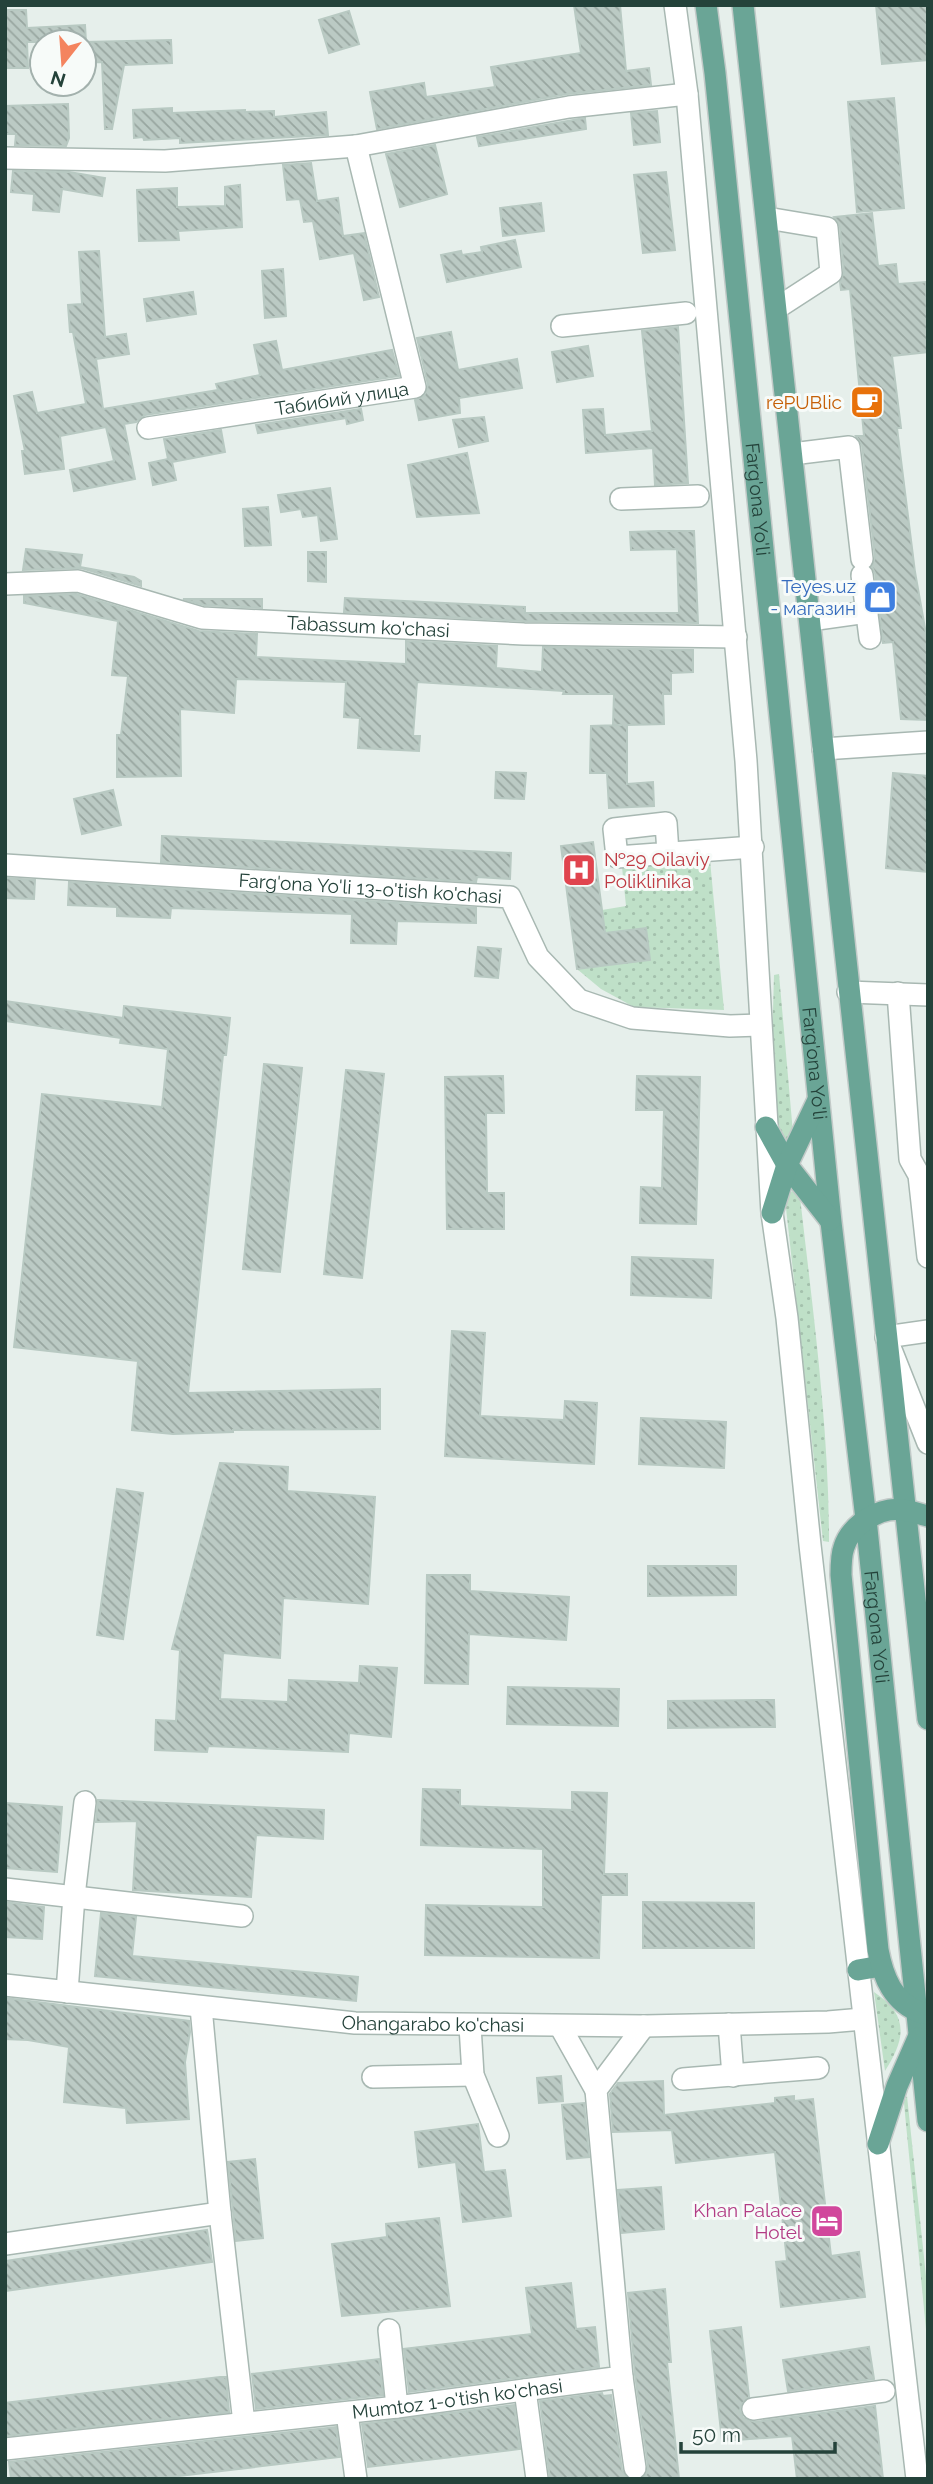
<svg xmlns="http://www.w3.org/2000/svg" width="933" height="2484" viewBox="0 0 933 2484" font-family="Raleway,sans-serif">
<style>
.grass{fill:url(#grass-dots)}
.building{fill:url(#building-back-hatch);stroke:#b8c9c2;stroke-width:2}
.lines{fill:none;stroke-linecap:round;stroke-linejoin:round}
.minor-casing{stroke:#a8b8b2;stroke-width:24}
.major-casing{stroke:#c2cac8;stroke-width:24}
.minor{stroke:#fff;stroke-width:21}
.major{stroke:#6aa596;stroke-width:21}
.labels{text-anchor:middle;stroke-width:6;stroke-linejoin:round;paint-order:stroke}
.street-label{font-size:19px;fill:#24423a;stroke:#f7fbf9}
.food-label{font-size:19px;fill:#c56008;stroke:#f7fbf9;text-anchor:end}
.shop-label{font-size:19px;fill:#366cbe;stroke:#f7fbf9;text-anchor:end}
.health-label{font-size:19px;fill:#be3a42;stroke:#f7fbf9;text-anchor:start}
.hotel-label{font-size:19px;fill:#b23c85;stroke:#f7fbf9;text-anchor:end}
</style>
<defs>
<pattern id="grass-dots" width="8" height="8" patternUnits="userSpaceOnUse" patternTransform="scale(1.75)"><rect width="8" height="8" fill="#bfe0c8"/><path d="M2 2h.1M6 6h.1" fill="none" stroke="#a4c1ad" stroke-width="1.8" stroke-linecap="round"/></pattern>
<pattern id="building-back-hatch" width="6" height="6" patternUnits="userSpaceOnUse" patternTransform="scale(1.75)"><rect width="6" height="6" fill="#bbcac4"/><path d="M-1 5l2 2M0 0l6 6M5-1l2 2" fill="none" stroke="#98a6a0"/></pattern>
</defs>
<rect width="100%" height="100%" fill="#e6efeb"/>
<path class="grass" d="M710 860 724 1010 634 1007 601 989 577 969 650 959 646 928 605 933 602 910 626 906 622 867Z
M779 974 793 1133 787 1140 779 1135 772 1046 774 975Z
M792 1191 800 1197C813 1312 829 1427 829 1542L823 1541 785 1199Z
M874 1992C909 2015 906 2038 885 2071Z
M907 2096 928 2295V2350L905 2114 904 2102Z"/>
<path class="building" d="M574 5H620L626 71 649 68 651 85 567 94 377 129 370 92 424 83 426 97 495 87 491 67 581 53Z
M876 5H928V60L882 64Z
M5 10H26L27 28 85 25 86 42H27L28 68H5Z
M349 11 359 44 329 53 319 20Z
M171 40 172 63 124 65 112 129H105L102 62 84 63V42Z
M894 98 904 208 857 212 848 102Z
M68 104 69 138 66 146 15 145 16 134H5V106Z
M172 108V113L245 110V112L274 111V117L326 112 328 135 180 143V138L144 140 143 137 134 138 133 110Z
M657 111 660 142 634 145 631 113Z
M585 118 586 129 479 146 477 137Z
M435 145 447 194 400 207 386 154Z
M311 163 317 201 338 198 343 236 364 233 379 297 364 300 354 253 320 259 313 221 304 222 300 199 287 200 283 165Z
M13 171 69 172 105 178 102 196 62 189 59 212 33 210 34 194 11 192Z
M666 172 675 250 643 253 634 175Z
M240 185 242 227 178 231 179 240 139 241 137 190 177 188V207L225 206V187Z
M541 203 544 231 503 236 500 208Z
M872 213 878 266 896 264 898 284 926 282 928 352 892 356 901 428H897L915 572 928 645V720L901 719 893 642 883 643 875 573 872 567 875 557 862 445 856 436H864L850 289 841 290 840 282 844 272 840 227 834 217Z
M515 240 521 267 447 282 441 255 461 251 462 255 482 252 481 247Z
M99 251 105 337 126 334 129 354 96 359 103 409 218 390 216 384 260 375 254 345 276 341 282 370 392 350 399 376 145 415 136 422 124 424 135 479 74 491 70 470 114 461 106 427 60 436 64 469 25 474 22 451H25L14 396 32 392 37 413 86 404 73 332H70L68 305 82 304 79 252Z
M283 269 286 316 265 318 262 271Z
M193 292 196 314 147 321 144 299Z
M678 327 688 483 655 485 653 448 586 453 583 410 603 409 605 435 652 431 642 331Z
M451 332 458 370 517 359 522 388 459 398 460 413 419 420 415 400 424 396 428 385 417 338Z
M588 346 593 376 557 382 552 352Z
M361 409 363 420 347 424 346 418 258 433 256 425Z
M484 417 488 441 459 447 453 420Z
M221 430 225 452 172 462 176 480 153 485 149 463 168 459 164 439Z
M467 453 479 513 417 517 408 465Z
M330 488 337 539 321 541 318 515 303 517 301 509 281 512 278 495Z
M268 507 271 545 245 546 243 509Z
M658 531H694L698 623 524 621 344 612 345 598 525 607V613H679L677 549 631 550 630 532Z
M26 549 82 555 80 567 134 577 141 581V586L81 568 23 570Z
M308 552H326V582L308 581Z
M76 594 199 631 257 634 256 657 406 664V641L497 646 496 668 542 672 543 647 693 650V672L671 673V694H663L664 724 627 725V784L653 782 654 806 609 808 607 773H590L591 726 622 725H613L614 694H563L564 691 417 682 413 736H420L419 751 358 748 360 718 344 717 346 682 236 679 234 713 180 709 181 776 117 777V735H121L128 676 112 675 118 621 24 603V596Z
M183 599H262V608L204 605Z
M496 772 526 773 524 799 495 798Z
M893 773 928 776V872L886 868Z
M113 790 121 825 82 834 74 799Z
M162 836 511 853 510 879 477 877 476 882 161 862Z
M593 842 605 933 646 928 650 960 577 969 561 846Z
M5 878 35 880 34 899 5 898Z
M69 882 476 908V923L397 921 396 944 351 943 352 914 171 908 170 918 117 916V907L68 905Z
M478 947 501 949 498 978 475 976Z
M5 1001 123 1018 124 1006 230 1018 226 1055H223L188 1393 380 1389V1429L233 1430V1432L173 1434 132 1430 138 1361 14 1347 42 1094 162 1107 168 1049 120 1043 121 1038 5 1021Z
M264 1064 302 1068 280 1272 243 1269Z
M346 1070 384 1074 362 1278 324 1274Z
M503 1076 504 1113H486L487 1193H504V1229H447L445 1077Z
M637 1076 700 1077 696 1224 640 1223 641 1187 662 1188 664 1110H636Z
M632 1257 713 1260 711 1298 631 1295Z
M452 1331 485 1333 480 1416 564 1420 565 1401 597 1403 594 1464 445 1456Z
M641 1418 726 1422 724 1468 639 1464Z
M220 1463 288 1467 287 1491 375 1497 368 1604 283 1598 280 1658 223 1653 220 1699 288 1702 289 1680 359 1683 360 1666 397 1668 391 1737 349 1733 348 1752 208 1746 207 1752 155 1750 156 1720 176 1721 180 1650 172 1649Z
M117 1489 143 1493 123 1639 97 1635Z
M648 1566H736V1595L648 1596Z
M427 1575H470V1591L569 1597 566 1640 469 1634 468 1684 425 1683Z
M508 1687 619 1689 618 1726 507 1724Z
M774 1700 775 1727 668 1728V1701Z
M423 1789 460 1790V1806L572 1810V1792L607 1793 604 1874H627V1895H601L599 1958 425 1955 426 1905 543 1907V1849L421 1845Z
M98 1800 324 1810 323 1839 256 1835 251 1897 133 1890 137 1821 96 1822Z
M5 1803 62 1807 57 1872 5 1868Z
M5 1902 44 1907 42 1939 5 1937Z
M643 1902 754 1903V1948H643Z
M101 1913 136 1917 132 1956 358 1977 356 2001 95 1976Z
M5 1998 189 2021 190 2032 185 2062 189 2119 127 2123 126 2108 64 2102 69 2047 28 2040 5 2039Z
M561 2076 563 2101 539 2103 537 2078Z
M663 2081 664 2115 775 2103V2098L794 2096V2101L813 2099 831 2256 859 2252 865 2297 781 2307 776 2262 787 2261 775 2152 676 2163 672 2130 613 2132 610 2094 618 2083Z
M584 2103 589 2157 567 2159 562 2105Z
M478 2124 484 2172 505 2170 511 2216 463 2222 456 2162 419 2167 415 2132Z
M255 2159 263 2238 236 2241 228 2162Z
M661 2187 664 2229 622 2233 618 2190Z
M439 2218 450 2306 342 2316 332 2244 387 2237 386 2224Z
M207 2230 212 2262 5 2291V2261Z
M571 2283 576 2329 595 2327 599 2367 409 2392 404 2349 532 2334 526 2288Z
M665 2289 671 2362H667L679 2479H642L647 2473 648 2466 635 2375 628 2293Z
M741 2327 749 2397 741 2405 740 2411 743 2418 755 2422 875 2406 883 2479H797L792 2436 722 2441 710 2331Z
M869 2347 874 2379 788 2391 783 2360Z
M379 2359 383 2395 256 2409 252 2374Z
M220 2377H226L229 2412 6 2436 5 2403Z
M602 2393 603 2396 611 2395 622 2470 628 2479H550L540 2401Z
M514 2405 520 2449 368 2467 362 2424Z
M336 2427 340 2457 153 2479H11L9 2462Z"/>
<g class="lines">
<g class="minor-casing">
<g id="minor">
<path d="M675 5 687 94 746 761 772 1213 787 1318 810 1545 917 2479"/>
<path d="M5 158 165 161 356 146 569 107 687 94"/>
<path d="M767 218 827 228 831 273 777 308"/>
<path d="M562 326 686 313"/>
<path id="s1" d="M148 428 415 387 356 146"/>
<path d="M792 454 849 447 862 559"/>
<path d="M621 499 698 496"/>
<path d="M862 575 870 638"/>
<path id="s2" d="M5 584 78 581 202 618 524 634 736 637"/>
<path d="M810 620 867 612"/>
<path d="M823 749 928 742"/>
<path d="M668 853 666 823 614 829 617 857 753 847"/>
<path id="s3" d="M5 865 510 897 538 957 579 1000 632 1018 730 1026 760 1025"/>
<path d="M848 992 928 995"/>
<path d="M898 993 910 1159 919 1175 928 1257"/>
<path d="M928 1331 886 1337 928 1443"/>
<path d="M5 1889 242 1916"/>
<path id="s4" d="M5 1985 355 2023 644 2026 828 2022 863 2019"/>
<path d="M67 1992 74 1896 85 1802"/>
<path d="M201 2007 220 2213 244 2423"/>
<path d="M729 2024 733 2076"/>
<path d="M470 2026 473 2075 498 2136"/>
<path d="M560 2026 596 2090"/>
<path d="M373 2077 473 2075"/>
<path d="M683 2079 818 2068"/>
<path d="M5 2244 220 2213"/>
<path d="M389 2330 397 2407"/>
<path d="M622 2377 635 2468"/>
<path d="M525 2390 537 2479"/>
<path d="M753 2409 884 2391"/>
<path d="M347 2413 356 2479"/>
<path id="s5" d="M5 2449 397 2407 622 2377 596 2090 644 2026"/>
</g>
</g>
<g class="major-casing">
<g id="major">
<path id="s6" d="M706 5 715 73 831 1222 866 1519 928 2121"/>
<path d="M743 5 928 1719"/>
<path d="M766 1127 787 1165 830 1220"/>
<path d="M772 1213 787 1165 818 1100"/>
<path d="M858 1970 881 1966"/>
<path d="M922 2013C893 2003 883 1977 878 1950L841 1575C841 1566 841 1555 844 1547 850 1528 871 1513 889 1510 902 1508 916 1513 928 1516"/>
<path d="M878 2144 897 2086 918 2038"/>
</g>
</g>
<use href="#minor" class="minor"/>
<use href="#major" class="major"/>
</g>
<defs>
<g id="cafe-square" transform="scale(1.75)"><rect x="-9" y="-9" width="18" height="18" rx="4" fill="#e8710a" stroke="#f7fbf9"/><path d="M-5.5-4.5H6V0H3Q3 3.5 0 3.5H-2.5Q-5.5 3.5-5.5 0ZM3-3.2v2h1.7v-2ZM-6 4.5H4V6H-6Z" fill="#fff"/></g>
<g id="shop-square" transform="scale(1.75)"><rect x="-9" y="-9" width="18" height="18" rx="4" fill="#3f7fe0" stroke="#f7fbf9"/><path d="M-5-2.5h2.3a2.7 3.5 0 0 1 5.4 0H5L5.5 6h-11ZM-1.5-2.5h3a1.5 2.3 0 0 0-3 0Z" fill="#fff"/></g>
<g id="hospital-square" transform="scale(1.75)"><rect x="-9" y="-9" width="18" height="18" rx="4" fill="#e0444e" stroke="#f7fbf9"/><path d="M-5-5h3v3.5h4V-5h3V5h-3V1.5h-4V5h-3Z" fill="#fff"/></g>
<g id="hotel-square" transform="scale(1.75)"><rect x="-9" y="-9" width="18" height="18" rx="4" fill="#d1479c" stroke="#f7fbf9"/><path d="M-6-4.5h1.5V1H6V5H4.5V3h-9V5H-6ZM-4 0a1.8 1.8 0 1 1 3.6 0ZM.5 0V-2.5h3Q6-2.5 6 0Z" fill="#fff"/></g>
</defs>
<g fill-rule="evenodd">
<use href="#cafe-square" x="867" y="402"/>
<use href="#shop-square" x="880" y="597"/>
<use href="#hospital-square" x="579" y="870"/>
<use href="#hotel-square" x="827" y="2221"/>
</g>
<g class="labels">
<g class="street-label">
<text dy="7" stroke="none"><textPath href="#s1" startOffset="196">Табибий улица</textPath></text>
<text dy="7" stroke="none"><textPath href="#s6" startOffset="497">Farg'ona Yo'li</textPath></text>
<text dy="7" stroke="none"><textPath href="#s2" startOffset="369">Tabassum ko'chasi</textPath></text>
<text dy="7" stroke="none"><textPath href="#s3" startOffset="366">Farg'ona Yo'li 13-o'tish ko'chasi</textPath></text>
<text dy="7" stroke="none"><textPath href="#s6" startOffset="1064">Farg'ona Yo'li</textPath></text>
<text dy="7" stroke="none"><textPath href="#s6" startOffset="1631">Farg'ona Yo'li</textPath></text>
<text dy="7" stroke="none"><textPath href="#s4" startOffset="430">Ohangarabo ko'chasi</textPath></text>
<text dy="7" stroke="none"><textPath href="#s5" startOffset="455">Mumtoz 1-o'tish ko'chasi</textPath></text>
</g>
<g class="food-label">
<text x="842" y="409">rePUBlic</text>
</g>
<g class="shop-label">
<text x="856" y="593">Teyes.uz<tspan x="856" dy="22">- магазин</tspan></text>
</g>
<g class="health-label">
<text x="604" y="866">№29 Oilaviy<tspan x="604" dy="22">Poliklinika</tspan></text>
</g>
<g class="hotel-label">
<text x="802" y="2217">Khan Palace<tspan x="802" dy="22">Hotel</tspan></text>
</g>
</g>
<rect width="933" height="2484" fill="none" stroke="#24423a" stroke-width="14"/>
<g transform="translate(63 63) rotate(197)"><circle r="33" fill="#f7fbf9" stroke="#a3b1ad" stroke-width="2"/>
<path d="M0-5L12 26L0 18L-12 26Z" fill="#f4845f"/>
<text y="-10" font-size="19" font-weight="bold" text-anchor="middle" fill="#24423a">N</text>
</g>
<path d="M681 2442v10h154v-10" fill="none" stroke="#24423a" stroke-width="3.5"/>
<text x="692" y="2442" font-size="21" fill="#24423a" stroke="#f7fbf9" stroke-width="5" paint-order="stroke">50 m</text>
</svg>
